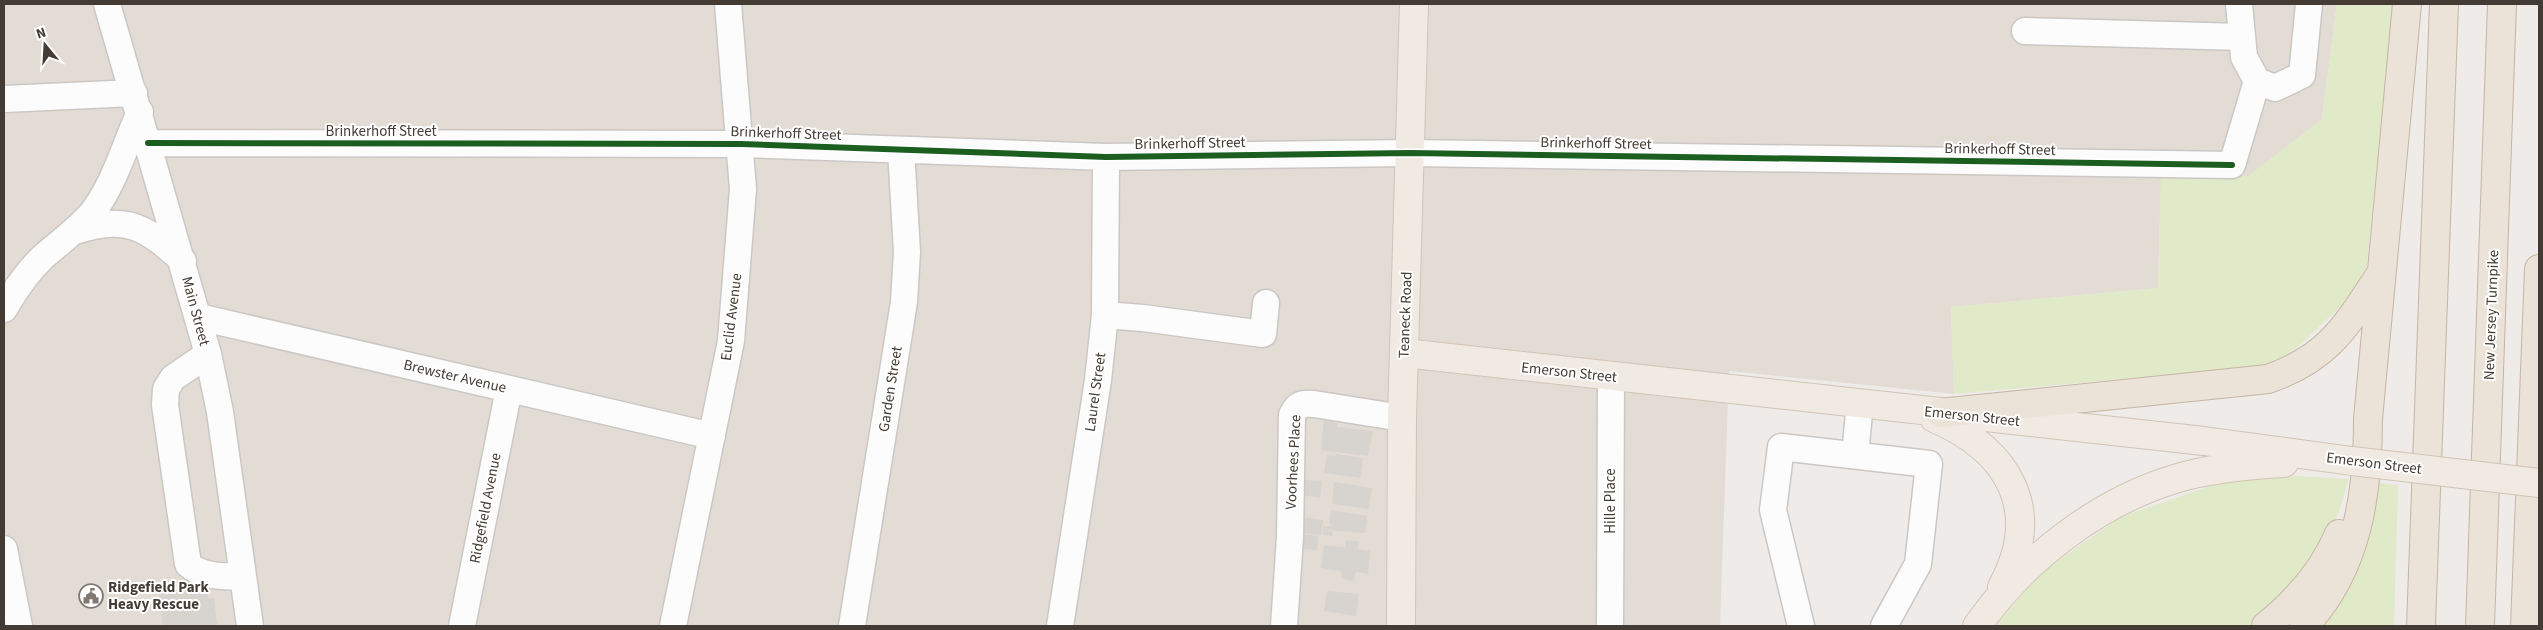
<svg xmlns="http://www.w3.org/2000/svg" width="2543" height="630" viewBox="0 0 2543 630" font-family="'Source Sans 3',sans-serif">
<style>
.residential{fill:#e3dcd5}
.green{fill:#e0e9c8}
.building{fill:#d7d3cf}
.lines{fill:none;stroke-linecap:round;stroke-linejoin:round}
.minor-casing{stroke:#cbc7c4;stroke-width:29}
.major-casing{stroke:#d1c4b5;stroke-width:30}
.highway-casing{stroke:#c6b5a3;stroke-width:30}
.minor{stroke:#fcfcfc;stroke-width:26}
.major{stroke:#f1eae2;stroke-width:28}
.highway{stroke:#ebe2d8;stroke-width:28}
.major-bridge-casing{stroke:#d1c4b5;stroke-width:30;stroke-linecap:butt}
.major-bridge{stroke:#f1eae2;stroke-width:28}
.cycleway-casing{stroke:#fff;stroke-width:9}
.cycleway{stroke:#1b5e20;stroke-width:6}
.labels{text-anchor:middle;stroke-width:4;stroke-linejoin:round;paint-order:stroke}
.street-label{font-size:15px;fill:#443c34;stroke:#fff}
.poi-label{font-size:15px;font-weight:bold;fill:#443c34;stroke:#fff;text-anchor:start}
</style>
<rect width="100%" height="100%" fill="#eeebe8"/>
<path class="residential" d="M4 4H2337L2322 119 2248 177 2161 179 2158 288 1951 307 1954 394 1729 371 1720 626H4Z"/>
<path class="green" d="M2337 4H2393L2365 283 2279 365 1954 394 1951 307 2158 288 2161 179 2248 176 2322 119Z
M2300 476 2348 479C2336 539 2298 589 2250 626H1995L2043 571 2121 517 2225 481Z
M2378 483 2398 485 2394 626H2325C2354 584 2371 533 2378 483Z"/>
<path class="building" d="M1324 418 1334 420 1333 422 1337 423V427L1373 431 1368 456 1321 450Z
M1336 454 1363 458 1360 478 1324 473 1327 455 1335 456Z
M1305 480 1322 481 1320 498 1302 495Z
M1334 482 1372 488 1369 509 1332 504Z
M1331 510 1367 516 1365 533 1327 530 1333 532 1332 536 1323 535V526H1332L1329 524Z
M1302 517 1323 520 1321 535 1302 533Z
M1302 534 1318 536 1317 550 1302 549Z
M1346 540 1359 542 1358 549 1370 551 1368 574 1356 572 1354 581 1341 579 1342 571 1321 568 1324 545 1345 547Z
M207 586 208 599 214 598 217 625 163 626 159 592Z
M1327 591 1359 594 1356 616 1324 611Z"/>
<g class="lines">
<g class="minor-casing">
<path id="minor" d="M107 4 208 354 220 412 250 626
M2239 4 2244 57 2257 81 2275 88 2302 75 2309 4
M2025 31 2242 37
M4 99 134 93
M148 143 741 144 1106 157 1411 153 2232 165 2257 81
M75 231C126 214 146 227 183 261
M4 309C15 290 27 272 43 257 60 242 77 230 92 213 114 185 125 145 140 112
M1105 315 1143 318 1263 334 1266 303
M199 317 712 436
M208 354 173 378 166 389 165 405 188 564C203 578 224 576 243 577
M1855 455 1860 403
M4 549 19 626
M462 626 509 389
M673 626 731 341 743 189 728 4
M852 626 904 302 907 252 901 150
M1060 626 1098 380 1105 315 1106 157
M1284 626 1290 537 1292 415C1297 404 1302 403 1314 404L1402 418
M1610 626 1611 377
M1801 626 1773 510 1781 447 1929 464 1918 564 1884 626"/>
</g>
<g class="major-casing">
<path id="major" d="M1404 353 2204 441 2352 461
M1934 418C2009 450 2044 510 2002 587
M1401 626 1402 418 1414 4
M1977 626C2024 559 2099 501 2178 478 2212 468 2249 465 2284 463"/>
</g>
<g class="highway-casing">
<path id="highway" d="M1940 413 2268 379C2329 358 2346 326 2380 275
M2266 626C2297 601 2323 572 2339 534
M2304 626C2358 569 2368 493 2368 419L2407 4
M2421 626 2444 4
M2480 626 2502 4
M2525 626 2539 269"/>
</g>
<use href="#minor" class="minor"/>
<use href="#major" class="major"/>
<use href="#highway" class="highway"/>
<g class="major-bridge-casing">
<path id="major-bridge" d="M2352 461 2539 483"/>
</g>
<use href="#major-bridge" class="major-bridge"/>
<g class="cycleway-casing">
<path id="cycleway" d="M148 143 741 144 1106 157 1411 153 2232 165"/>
</g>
<use href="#cycleway" class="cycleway"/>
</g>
<defs>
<g id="civic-ring" transform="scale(1.25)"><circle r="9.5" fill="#fff" stroke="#807973" stroke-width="1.5"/><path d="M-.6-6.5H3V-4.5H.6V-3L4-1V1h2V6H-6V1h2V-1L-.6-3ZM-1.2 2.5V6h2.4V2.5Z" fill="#807973"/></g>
</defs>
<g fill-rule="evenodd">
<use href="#civic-ring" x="91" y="596"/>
</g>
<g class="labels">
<g class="street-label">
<text x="381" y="136">Brinkerhoff Street</text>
<text transform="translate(786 133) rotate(2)" y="5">Brinkerhoff Street</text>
<text transform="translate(1190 143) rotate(-1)" y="5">Brinkerhoff Street</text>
<text transform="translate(1596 143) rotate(1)" y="5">Brinkerhoff Street</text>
<text transform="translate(2000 149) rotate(1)" y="5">Brinkerhoff Street</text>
<text transform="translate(196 311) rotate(75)" y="5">Main Street</text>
<text transform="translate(1405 315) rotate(-88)" y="5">Teaneck Road</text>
<text transform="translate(2491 315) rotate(-88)" y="5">New Jersey Turnpike</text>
<text transform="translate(731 317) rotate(-83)" y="5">Euclid Avenue</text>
<text transform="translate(1569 372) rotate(6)" y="5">Emerson Street</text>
<text transform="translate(455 376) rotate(13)" y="5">Brewster Avenue</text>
<text transform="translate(890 389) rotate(-81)" y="5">Garden Street</text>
<text transform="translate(1095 392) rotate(-82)" y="5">Laurel Street</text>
<text transform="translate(1972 416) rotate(6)" y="5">Emerson Street</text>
<text transform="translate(1293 462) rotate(-87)" y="5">Voorhees Place</text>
<text transform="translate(2374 463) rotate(7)" y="5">Emerson Street</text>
<text transform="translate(1610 501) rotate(-90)" y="5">Hille Place</text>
<text transform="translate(485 508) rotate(-79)" y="5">Ridgefield Avenue</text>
</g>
<g class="poi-label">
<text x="108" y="592">Ridgefield Park<tspan x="108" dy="17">Heavy Rescue</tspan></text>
</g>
</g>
<rect width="2543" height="630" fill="none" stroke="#443c34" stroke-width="10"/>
<g transform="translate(45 45) rotate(342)" stroke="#ffffff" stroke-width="4" paint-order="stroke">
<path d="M0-4L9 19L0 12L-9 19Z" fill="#443c34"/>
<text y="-8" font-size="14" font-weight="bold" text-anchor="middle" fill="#443c34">N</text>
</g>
</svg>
